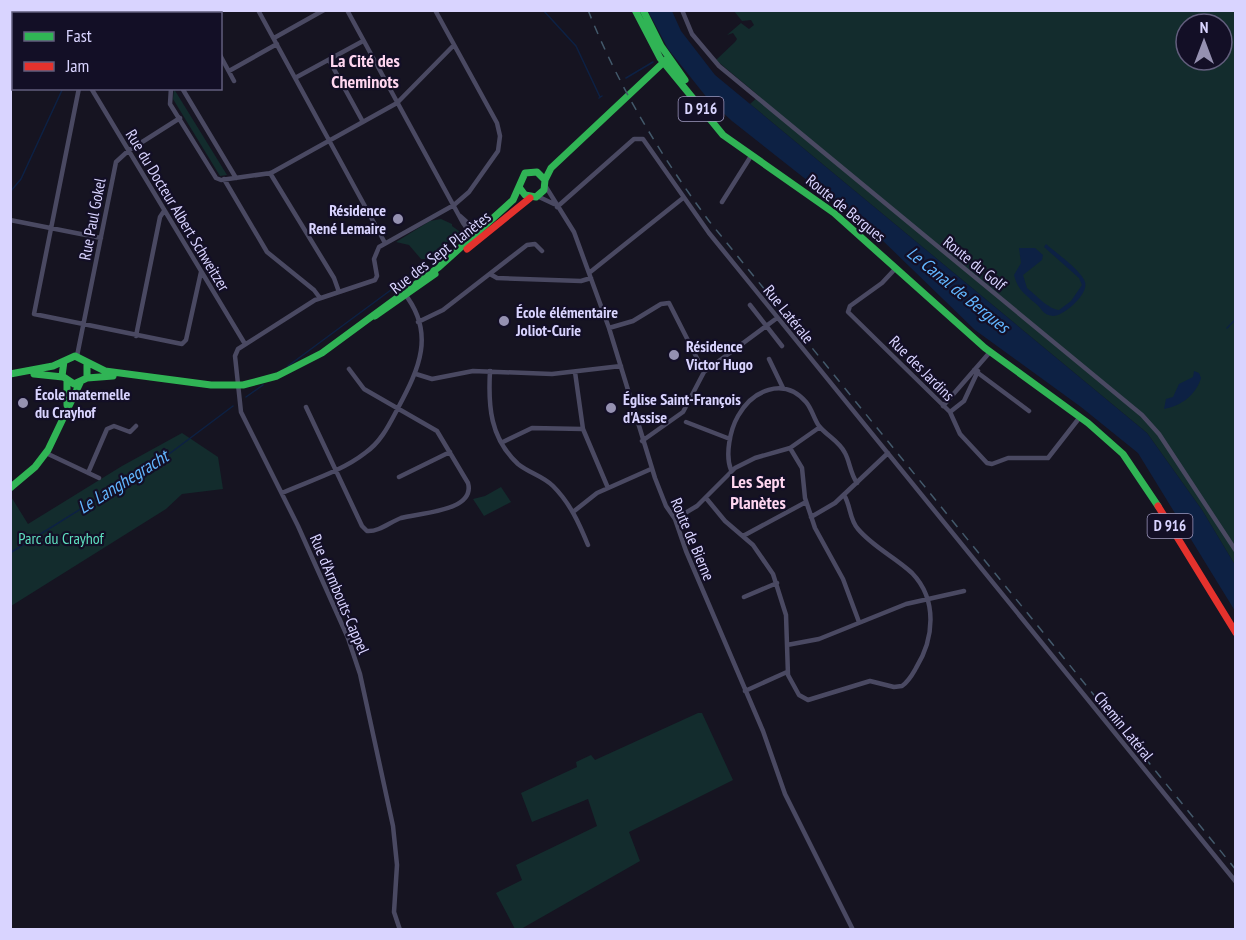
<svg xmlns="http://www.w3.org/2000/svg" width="1246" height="940" viewBox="0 0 1246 940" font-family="'PT Sans Narrow',sans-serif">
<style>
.green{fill:#132c2d;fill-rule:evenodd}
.water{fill:#0d2144}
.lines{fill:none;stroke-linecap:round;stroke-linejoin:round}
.stream{stroke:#0d2144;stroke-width:1.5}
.street{stroke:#4a4962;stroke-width:4.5}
.fast{stroke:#30b455;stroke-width:7}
.jam{stroke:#e5322d;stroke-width:7}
.rail{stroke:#43596b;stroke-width:1.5;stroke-dasharray:9 8;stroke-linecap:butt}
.poi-dot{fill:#9591b1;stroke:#130f26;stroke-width:2}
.labels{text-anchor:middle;stroke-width:4.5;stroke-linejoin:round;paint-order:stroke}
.shield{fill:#130f26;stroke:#9e99be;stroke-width:1.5}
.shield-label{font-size:15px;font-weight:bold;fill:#d9d4ff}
.street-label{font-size:16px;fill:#d9d4ff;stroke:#130f26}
.poi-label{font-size:16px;font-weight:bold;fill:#d9d4ff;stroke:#130f26;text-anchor:start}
.park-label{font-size:16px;fill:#5fe0c0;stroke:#130f26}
.neighbourhood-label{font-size:18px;font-weight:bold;fill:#ffd6f0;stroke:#130f26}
.water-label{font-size:18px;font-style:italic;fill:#62b6ff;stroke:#130f26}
</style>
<rect width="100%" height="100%" fill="#161421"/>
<path class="green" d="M734 11H1235V565L1202 510 1147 433 750 104 759 96 716 60 735 42 737 39 733 33 727 35 741 23 749 29 754 25 751 20 742 21ZM1186 24H1222V60H1186Z
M174 89 227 175 220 176 173 99Z
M441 219 452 224V226L463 234 455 237 430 259H421L409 245 396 242 430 221Z
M182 433 218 457 223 489 182 494 166 509 11 606 10 495 28 524 122 466Z
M501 487 511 502 484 516 473 499 485 496Z
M698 713H702L733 780 629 832 640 861 521 929H515L496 893 522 880 516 865 597 826 588 799 532 822 521 793 577 767 576 762 591 755 595 760Z"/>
<path class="water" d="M648 11H672L681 31 715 75 1147 433 1202 510 1235 565V611L1138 453 1081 407 975 330 879 237 732 121 708 99 668 49Z
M1046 244C1055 252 1082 271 1085 282 1089 294 1064 316 1053 316 1042 315 1042 308 1035 303 1024 293 1018 290 1014 275L1021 263 1019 248H1035L1043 255 1042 260 1023 275 1027 288C1036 295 1048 309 1059 310L1071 301 1082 285 1079 278 1044 247Z
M1194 371 1199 373 1201 378C1196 395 1181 406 1164 409L1166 399 1173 397 1179 384 1193 377Z"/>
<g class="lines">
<path class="stream" d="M543 10 576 46 600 97
M94 14 95 10
M626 78 653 62
M599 98 602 96
M10 192 21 179 63 88
M1227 328 1236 319
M288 366 422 267
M246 397 263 385
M10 553 169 454 233 406"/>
<path class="street" d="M130 10 131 14
M178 10 179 14
M258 10 385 243
M347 10 463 223 474 238
M682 10 692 34 719 66 1142 415 1159 434 1236 551
M274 38 324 10
M220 55 234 81
M329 60 363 122
M229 71 277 44
M295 78 363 41
M79 88 34 314 182 344 186 340 201 272
M91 88 245 344
M171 88 170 104 216 178 221 180 271 173 397 103 454 45
M182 88 236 178
M270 173 334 278 339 292
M224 179 267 252 314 290 320 298
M546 187 574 232 609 328 655 478 666 506 675 519 686 551 763 731 785 794 853 930
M537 196 554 204
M722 202 751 156
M557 207 634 139H643L709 233 1236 882
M460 216 478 232
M10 220 101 238
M896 268 882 283 850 306 848 312 950 412 960 434 987 463 992 464 1008 458H1048L1080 417
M589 273 683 198
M490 274 497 278 581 281 591 278
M750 305 782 346
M418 322 443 310 527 245 535 244 542 251
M609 328 633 321 661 304 669 303 704 372
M136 336 160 217 164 211
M77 356 116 162 128 151 180 118
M769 359 783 388
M974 370 1029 411
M490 371C488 406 490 438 518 464 529 473 543 476 553 486 570 503 579 523 588 545
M575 372 583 429 608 488
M416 374 432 379 473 371 552 374 621 366
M943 406 990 352
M306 407 362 526 367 531C379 532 390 522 401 518 417 513 476 512 468 483L437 431 364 389 349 369
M950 412 964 401 978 371
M686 422 730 439
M642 441 683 412 704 372 777 318
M503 442 532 428 583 429
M790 448 802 468 805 498 815 528 843 579 859 622
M46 453 99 478
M731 470C725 455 730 430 738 416 752 391 783 376 806 402 812 409 814 419 819 426 827 436 839 441 845 453 850 462 850 473 857 483
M88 473 107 429 114 426 130 432 136 426
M399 477 450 452
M282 493C309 481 342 471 365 453 381 442 389 425 398 408 419 369 436 333 404 293
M706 498 725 521 753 545 773 574 786 615 788 675 799 695 808 700 870 681 894 687 902 686C909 681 912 675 916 668 934 639 938 600 912 573 895 557 873 547 858 529 849 519 851 506 844 495
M573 512 597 493 651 469
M811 517 835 503 888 453
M675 519 697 506 735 468 755 458 790 448 820 427
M743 536 806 502
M744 597 777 583
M787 645 819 639 906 604 964 591
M745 691 787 672
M400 930 394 912 397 865 393 826 360 674 348 638 298 526 241 412 235 356 238 349 315 300 375 280 377 276 374 259 379 247 454 205 469 192 498 151 500 136 497 123 435 10"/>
<path class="fast" d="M635 10 660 58 723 135 834 213 985 348 1088 423 1123 454 1158 506
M643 10 661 46 685 80
M545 180 551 168 666 60
M375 316 435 274
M64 361 62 376 74 384 87 378V363
M10 374 53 366 75 356 105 371 211 385H243L277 376 322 353 439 267 513 200 525 173 537 172 545 180 544 190 536 197 525 195 519 187
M34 374 63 377
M87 378 113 376
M67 381V405
M10 488 35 467 48 450 80 383"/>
<path class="jam" d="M467 249 530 198
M1158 506 1236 633"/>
<path class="rail" d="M588 10C618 86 661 156 709 221L1236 870"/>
</g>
<g class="poi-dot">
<circle cx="398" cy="219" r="6"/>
<circle cx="504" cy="321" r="6"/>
<circle cx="674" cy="355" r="6"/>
<circle cx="23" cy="403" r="6"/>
<circle cx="611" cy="408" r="6"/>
</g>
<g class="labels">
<g class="shield">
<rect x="678.5" y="97" width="45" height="24" rx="4.5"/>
<rect x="1147.5" y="514" width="45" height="24" rx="4.5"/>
</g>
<g class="shield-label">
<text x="701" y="114">D 916</text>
<text x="1170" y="531">D 916</text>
</g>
<g class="street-label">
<text transform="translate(846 208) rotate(39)" y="6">Route de Bergues</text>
<text transform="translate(178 210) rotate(59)" y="6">Rue du Docteur Albert Schweitzer</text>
<text transform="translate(92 219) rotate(-79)" y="6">Rue Paul Gokel</text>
<text transform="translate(440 252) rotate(-38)" y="6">Rue des Sept Planètes</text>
<text transform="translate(975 263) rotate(39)" y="6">Route du Golf</text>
<text transform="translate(789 314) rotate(51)" y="6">Rue Latérale</text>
<text transform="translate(922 368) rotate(45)" y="6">Rue des Jardins</text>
<text transform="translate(693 539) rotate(67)" y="6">Route de Bierne</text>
<text transform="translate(340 594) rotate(67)" y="6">Rue d'Armbouts-Cappel</text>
<text transform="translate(1124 726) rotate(51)" y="6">Chemin Latéral</text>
</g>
<g class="poi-label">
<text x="386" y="216" text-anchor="end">Résidence<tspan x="386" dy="18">René Lemaire</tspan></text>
<text x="516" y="318">École élémentaire<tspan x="516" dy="18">Joliot-Curie</tspan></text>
<text x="686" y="352">Résidence<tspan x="686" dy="18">Victor Hugo</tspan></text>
<text x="35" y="400">École maternelle<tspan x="35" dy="18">du Crayhof</tspan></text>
<text x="623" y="405">Église Saint-François<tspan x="623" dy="18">d'Assise</tspan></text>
</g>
<g class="park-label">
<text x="61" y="544">Parc du Crayhof</text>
</g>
<g class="neighbourhood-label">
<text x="365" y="67">La Cité des<tspan x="365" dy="21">Cheminots</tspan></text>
<text x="758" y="488">Les Sept<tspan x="758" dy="21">Planètes</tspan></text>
</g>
<g class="water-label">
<text transform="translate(958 290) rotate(39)" y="6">Le Canal de Bergues</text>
<text transform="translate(123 482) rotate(-32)" y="6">Le Langhegracht</text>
</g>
</g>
<rect width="1246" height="940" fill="none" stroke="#d9d4ff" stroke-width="24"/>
<rect x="12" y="12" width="210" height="78" fill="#130f26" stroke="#625e7d" stroke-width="1.5"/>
<rect x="24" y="32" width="30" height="9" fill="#30b455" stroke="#625e7d" stroke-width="1.5"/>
<text x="66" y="42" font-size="18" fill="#d9d4ff">Fast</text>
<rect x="24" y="62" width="30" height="9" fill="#e5322d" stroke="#625e7d" stroke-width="1.5"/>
<text x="66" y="72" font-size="18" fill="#d9d4ff">Jam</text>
<g transform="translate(1204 42)"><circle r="28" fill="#130f26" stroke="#625e7d" stroke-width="1.5"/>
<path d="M0-4.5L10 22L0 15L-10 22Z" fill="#9591b1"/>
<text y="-9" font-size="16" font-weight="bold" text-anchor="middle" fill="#d9d4ff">N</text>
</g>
</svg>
